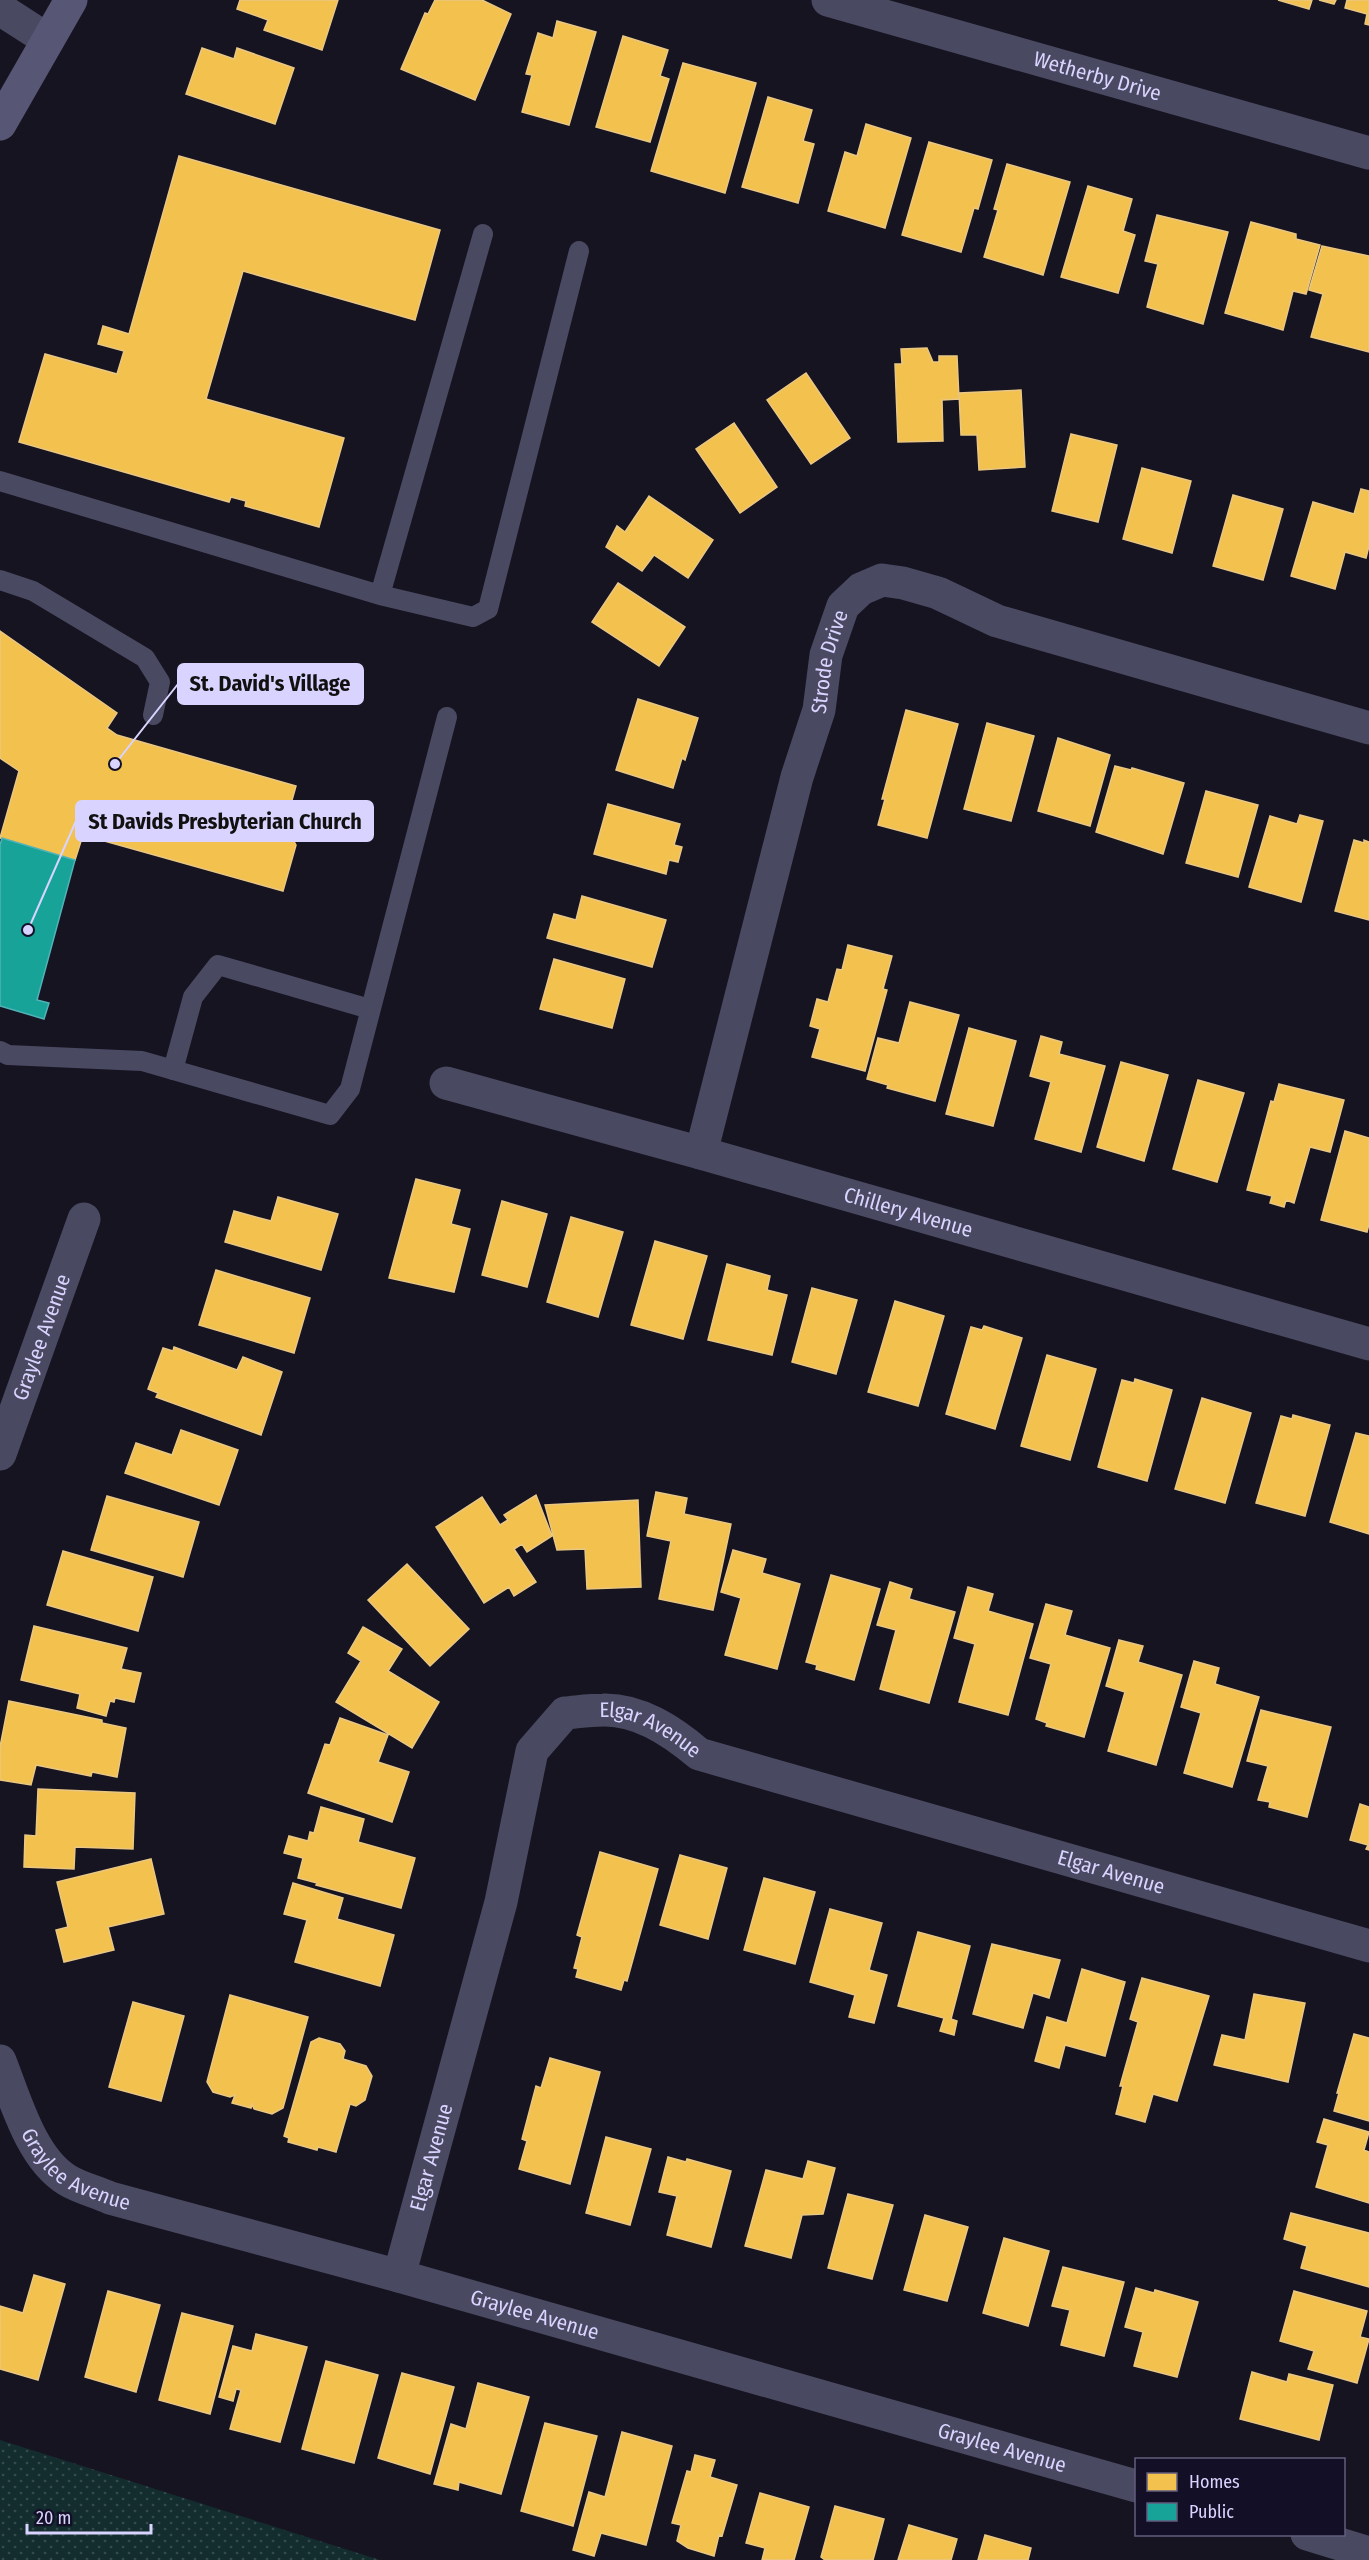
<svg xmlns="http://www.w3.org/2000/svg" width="1369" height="2560" viewBox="0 0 1369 2560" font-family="'Fira Sans Condensed',sans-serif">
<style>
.park{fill:url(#park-dots)}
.homes{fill:#f2c14e;stroke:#eac783;stroke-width:1.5}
.public{fill:#17a398;stroke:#51b2b7;stroke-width:1.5}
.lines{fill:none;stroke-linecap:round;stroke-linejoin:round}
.service{stroke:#4a4962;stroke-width:20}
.minor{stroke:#4a4962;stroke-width:33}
.tertiary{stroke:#4a4962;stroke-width:33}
.secondary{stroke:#575674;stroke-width:33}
.labels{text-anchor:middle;stroke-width:6;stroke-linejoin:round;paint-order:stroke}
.street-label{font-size:21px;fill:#d9d4ff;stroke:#130f26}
.leader{fill:none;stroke:#d9d4ff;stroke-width:2}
.callout-dot{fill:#d9d4ff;stroke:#130f26;stroke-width:2}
.callout{fill:#d9d4ff;stroke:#d9d4ff;stroke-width:2}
.callout-label{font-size:22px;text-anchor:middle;font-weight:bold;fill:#111}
</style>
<defs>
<pattern id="park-dots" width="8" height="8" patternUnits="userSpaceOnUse" patternTransform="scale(1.5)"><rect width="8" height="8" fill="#132c2d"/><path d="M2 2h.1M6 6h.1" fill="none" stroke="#354a4c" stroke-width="1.8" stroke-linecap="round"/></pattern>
</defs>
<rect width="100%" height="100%" fill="#161421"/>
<path class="park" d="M0 2440 380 2560H0Z"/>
<path class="homes" d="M240 0H338L322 50 264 30 268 20 237 9Z
M435 0H482L511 14 475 100 401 69 425 13 428 14Z
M1278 0H1312L1309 9Z
M1319 0H1336L1334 4Z
M1347 0H1369V25L1365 24 1367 14 1345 8Z
M557 21 596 32 569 125 522 112 532 75 526 74 538 33 553 38Z
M623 36 668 50 660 76 669 79 650 142 596 127Z
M202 48 234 59 237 48 294 68 275 124 186 94Z
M683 63 756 83 725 193 651 171Z
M768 97 812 110 803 141 814 144 798 203 742 187Z
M866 124 911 138 885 228 828 211 845 152 857 156Z
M929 142 992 160 978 209 974 208 961 252 902 235Z
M179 156 440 230 415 320 243 271 206 399 344 438 319 527 245 506 246 501 231 497 229 502 19 442 45 354 117 374 124 351 98 344 103 326 129 334Z
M1007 164 1070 182 1043 275 984 257 998 210 994 209Z
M1088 186 1132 199 1123 231 1135 235 1118 293 1061 277Z
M1157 215 1228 232 1203 324 1147 307 1158 264 1145 261Z
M1251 222 1296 234V239L1320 245 1306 294 1293 291 1283 330 1225 313Z
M1322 246 1369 256V352L1311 337 1323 294 1309 290Z
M927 348 933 362H939V356H957L959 399 942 400 943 441 898 442 895 364H902L901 349Z
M806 373 850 438 811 464 767 400Z
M1021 390 1025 467 979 470 977 435H961L959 393Z
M734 423 777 487 740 513 696 449Z
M1071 434 1117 445 1098 522 1052 511Z
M1142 468 1191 481 1172 553 1123 539Z
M1361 489 1369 491V546L1366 558 1345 552 1335 589 1291 576 1313 502 1354 514Z
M1233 495 1283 509 1263 580 1213 566Z
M649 496 713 540 688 578 654 555 642 571 606 547 617 526 625 532Z
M618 583 685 627 659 666 592 622Z
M0 631 117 713 107 728 117 735 296 786 285 825 296 845 283 891 83 835 75 860 0 838 19 771 0 758Z
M638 699 698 718 685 760 682 758 673 788 616 770Z
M906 710 958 724 927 838 878 825 885 799H882Z
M987 723 1034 736 1011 821 964 809Z
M1058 738 1110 755 1090 826 1038 811Z
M1115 766 1131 770 1132 768 1184 783 1163 854 1096 832Z
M1206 791 1258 805 1238 877 1186 863Z
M608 804 680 824 674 845 682 847 678 862 669 860 666 874 594 854Z
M1300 815 1323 821 1301 902 1249 887 1270 816 1297 824Z
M1354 840 1364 843V840L1369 842V920L1335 911Z
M582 896 666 920 652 967 547 938 554 914 576 920Z
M848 945 892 956 883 989 887 990 865 1071 812 1057 820 1029 810 1026 817 999 828 1002 837 969 842 970Z
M554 959 625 979 612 1028 540 1009Z
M910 1002 959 1015 935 1101 887 1088 888 1085 867 1079 878 1038 899 1043Z
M969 1028 1016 1041 993 1126 946 1114Z
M1041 1036 1062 1042 1059 1054 1105 1066 1081 1152 1035 1139 1051 1082 1030 1076Z
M1121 1062 1168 1075 1144 1161 1097 1147Z
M1198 1080 1244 1093 1217 1182 1173 1169Z
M1279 1084 1344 1100 1330 1152 1310 1147 1294 1203 1286 1200 1284 1207 1270 1203 1272 1196 1247 1190 1271 1101 1274 1102Z
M1345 1131 1369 1138V1224L1367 1232 1321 1220Z
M416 1179 460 1190 451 1224 470 1229 454 1292 389 1278Z
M278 1197 338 1214 321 1270 225 1242 234 1211 271 1221Z
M502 1201 547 1214 527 1287 482 1275Z
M571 1217 623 1232 598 1317 547 1302Z
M655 1241 707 1256 683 1339 631 1325Z
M727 1264 770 1276 767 1290 787 1295 772 1355 708 1340Z
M216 1270 310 1298 294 1353 199 1325Z
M812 1288 857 1300 836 1374 792 1362Z
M895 1301 944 1316 918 1406 868 1392Z
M984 1326 1022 1338 995 1429 946 1414 971 1327 982 1330Z
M174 1347 237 1370 243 1357 282 1372 261 1435 156 1397 158 1393 148 1389 163 1348 173 1351Z
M1047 1355 1096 1369 1070 1460 1021 1446Z
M1135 1379 1172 1390 1147 1481 1098 1467 1122 1380 1134 1383Z
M1202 1398 1251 1413 1225 1503 1175 1489Z
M1293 1415 1330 1425 1305 1516 1256 1503 1281 1416 1292 1419Z
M181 1430 238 1450 219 1505 125 1473 136 1443 172 1455Z
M1356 1433 1369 1436V1534L1330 1522Z
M656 1492 687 1498 684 1514 731 1524 713 1610 659 1599 671 1541 647 1536Z
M536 1495 552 1536 527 1552 522 1544 514 1549 536 1582 514 1596 509 1587 484 1603 436 1527 482 1497 500 1525 508 1520 504 1515Z
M107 1496 199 1522 183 1577 91 1550Z
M638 1500 641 1587 587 1589 585 1549 557 1550 545 1505Z
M733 1550 766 1559 762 1573 800 1584 777 1669 725 1655 741 1598 721 1592Z
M63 1551 153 1577 138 1631 47 1605Z
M407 1564 469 1629 430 1666 368 1600Z
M831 1575 880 1589 854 1680 816 1669 817 1665 806 1662Z
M890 1582 912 1589 909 1599 955 1612 929 1703 880 1689 896 1630 877 1625Z
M968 1587 993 1594 988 1611 1033 1624 1008 1715 959 1702 975 1644 954 1638Z
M1046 1604 1072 1611 1065 1635 1110 1648 1084 1737 1046 1726 1047 1723 1036 1719 1051 1664 1030 1658Z
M34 1626 127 1648 121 1669 141 1673 134 1702 115 1698 114 1702 110 1701 106 1716 77 1708 80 1694 21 1680Z
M363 1627 402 1649 388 1671 439 1702 412 1748 336 1702 361 1661 348 1653Z
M1119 1640 1143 1646 1138 1662 1182 1675 1156 1765 1108 1751 1125 1692 1106 1686Z
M1194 1661 1219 1668 1215 1684 1259 1697 1232 1787 1184 1773 1201 1713 1181 1707Z
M9 1701 102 1720V1723L126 1728 117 1777 92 1772 91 1776 36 1765 31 1785 0 1780V1747Z
M1261 1710 1331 1727 1307 1817 1269 1807 1270 1802 1258 1800 1268 1766 1247 1761Z
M340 1718 388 1735 378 1762 409 1772 392 1822 308 1793 325 1744 330 1745Z
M38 1789 135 1793 133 1849 75 1847 74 1869 24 1867 25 1835 36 1836Z
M1360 1804 1369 1807V1850L1366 1849 1368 1845 1350 1840Z
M321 1807 364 1819 358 1842 415 1858 401 1908 316 1885 317 1883 298 1878 303 1858 284 1853 289 1836 308 1841 310 1832 314 1833Z
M600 1852 658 1869 627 1981 624 1980 621 1990 576 1977 578 1969 574 1968 582 1937 577 1935Z
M680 1855 727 1868 708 1939 660 1925Z
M151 1859 164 1914 108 1927 114 1950 64 1962 56 1930 68 1927 57 1882Z
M764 1878 815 1892 795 1964 744 1950Z
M293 1883 343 1898 337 1919 394 1935 380 1986 295 1962 307 1920 284 1914Z
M830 1909 882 1923 869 1970 887 1975 874 2023 849 2017 855 1995 810 1982Z
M918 1932 970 1946 951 2019 957 2021 954 2035 940 2031 944 2018 898 2006Z
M992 1944 1060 1960 1049 1998 1033 1993 1023 2028 973 2014Z
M1082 1969 1125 1982 1105 2056 1065 2045 1059 2068 1035 2061 1047 2017 1067 2023Z
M1142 1978 1209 1996 1177 2101 1153 2094 1145 2122 1116 2114 1123 2086H1120L1138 2022 1130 2019Z
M1254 1994 1305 2003 1288 2082 1214 2065 1222 2035 1245 2040Z
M230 1995 308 2017 283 2108 272 2114 254 2109 252 2104 251 2108 232 2103 235 2095 230 2097 213 2092 207 2082Z
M133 2002 184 2016 161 2101 109 2087Z
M1354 2034 1369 2038V2121L1334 2111 1339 2093H1337Z
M319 2038 340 2044 345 2051 343 2059 366 2066 372 2076 365 2100 356 2106 350 2104 336 2152 318 2147 317 2150 288 2142 289 2138 284 2136 311 2042Z
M550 2058 600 2072 570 2184 519 2169 527 2141 522 2139 536 2086 541 2088Z
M1324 2119 1369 2132 1364 2150 1369 2152V2203L1316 2187 1328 2145 1317 2142Z
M606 2137 651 2149 630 2225 586 2213Z
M668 2157 686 2162 687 2159 731 2171 711 2247 667 2235 677 2196 659 2192Z
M808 2161 835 2168 823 2214 802 2215 791 2258 745 2246 766 2170 803 2179Z
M848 2194 893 2205 872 2279 828 2268Z
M1291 2213 1369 2233V2287L1301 2268 1307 2246 1284 2239Z
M925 2215 968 2227 947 2301 904 2290Z
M1004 2238 1049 2251 1028 2326 983 2313Z
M1063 2267 1124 2282 1104 2356 1061 2345 1070 2310 1052 2306Z
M34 2275 65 2284 38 2380 0 2369V2306L23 2313Z
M1136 2288 1154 2293 1155 2290 1198 2302 1177 2377 1134 2366 1143 2332 1125 2327Z
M108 2291 160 2305 136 2392 85 2377Z
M1294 2291 1367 2311 1360 2337 1369 2339 1357 2383 1308 2369 1314 2351 1280 2341Z
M182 2313 233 2326 210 2414 159 2400Z
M256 2334 307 2347 280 2442 230 2429 241 2390 236 2389 233 2401 219 2397 233 2346 252 2351Z
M326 2361 378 2375 354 2463 302 2449Z
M1252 2372 1287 2382 1289 2374 1333 2385 1319 2440 1240 2419Z
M402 2373 454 2387 430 2474 378 2458Z
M478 2383 529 2397 501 2494 459 2482 458 2490 434 2484 451 2424 466 2429Z
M545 2423 597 2436 573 2526 521 2511Z
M622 2432 672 2446 646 2545 601 2533 594 2556 573 2550 589 2492 605 2497Z
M695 2455 715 2460 710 2477 737 2485 722 2536 719 2535 714 2556 688 2548 677 2541 681 2525 672 2523 687 2471 691 2472Z
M760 2493 809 2507 794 2560H762L765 2548 746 2543Z
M835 2506 884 2519 873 2560H825L821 2557Z
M909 2525 957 2539 951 2560H898Z
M985 2535 1031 2548 1028 2560H978Z"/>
<path class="public" d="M2 838 75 860 37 1000 49 1003 44 1019 0 1006V845Z"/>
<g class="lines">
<path class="service" d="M0 481 380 595 473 617 488 609 579 251
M0 580 33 591 145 658 160 682 153 715
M380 595 483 234
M0 1051 8 1055 142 1061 330 1115 350 1089 447 717
M173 1070 193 997 218 965 370 1009"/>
<g class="minor">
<path id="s1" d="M828 0 1369 153"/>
<path id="s2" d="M446 1083 701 1153 1369 1344"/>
<path id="s3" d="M701 1153 797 777 819 710 826 655 843 606 861 589 882 580 903 583 938 593 997 621 1369 728"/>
<path id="s4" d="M0 1454 84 1219"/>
<path id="s5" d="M0 2061C15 2099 31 2158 67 2180 80 2188 97 2192 110 2198L399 2276 1136 2486"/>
<path id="s6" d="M399 2276 501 1902 532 1751 565 1713C577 1712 590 1710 603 1710 639 1709 672 1731 699 1754L1369 1946"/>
<path d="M1307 2534 1369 2553"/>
</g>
<path class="tertiary" d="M0 9 48 40"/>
<path class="secondary" d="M0 124 71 0"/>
</g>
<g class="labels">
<g class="street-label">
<text dy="7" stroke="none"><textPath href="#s1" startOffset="280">Wetherby Drive</textPath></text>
<text dy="7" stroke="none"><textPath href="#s3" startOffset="508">Strode Drive</textPath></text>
<text dy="7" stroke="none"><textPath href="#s2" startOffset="480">Chillery Avenue</textPath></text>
<text dy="7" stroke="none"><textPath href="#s4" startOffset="124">Graylee Avenue</textPath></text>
<text dy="7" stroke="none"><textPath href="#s6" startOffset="682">Elgar Avenue</textPath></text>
<text dy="7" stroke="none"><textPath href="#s6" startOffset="1167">Elgar Avenue</textPath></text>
<text dy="7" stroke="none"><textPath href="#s6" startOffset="123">Elgar Avenue</textPath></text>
<text dy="7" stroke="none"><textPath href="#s5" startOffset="140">Graylee Avenue</textPath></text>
<text dy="7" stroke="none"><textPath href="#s5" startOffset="626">Graylee Avenue</textPath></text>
<text dy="7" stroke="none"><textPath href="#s5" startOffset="1112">Graylee Avenue</textPath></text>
</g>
</g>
<path class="leader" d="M115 764L178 684M28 930L76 821"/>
<g class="callout-dot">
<circle cx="115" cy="764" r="6"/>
<circle cx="28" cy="930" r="6"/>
</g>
<g class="callout">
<rect x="178" y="664" width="185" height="40" rx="6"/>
<rect x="76" y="801" width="297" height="40" rx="6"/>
</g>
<g class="callout-label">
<text x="270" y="691">St. David's Village</text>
<text x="225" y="829">St Davids Presbyterian Church</text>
</g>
<rect x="1135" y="2458" width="210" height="78" fill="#130f26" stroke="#625e7d" stroke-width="1.5"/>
<rect x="1147" y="2473" width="30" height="18" fill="#f2c14e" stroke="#625e7d" stroke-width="1.5"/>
<text x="1189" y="2488" font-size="18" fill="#d9d4ff">Homes</text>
<rect x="1147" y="2503" width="30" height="18" fill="#17a398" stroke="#625e7d" stroke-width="1.5"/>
<text x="1189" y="2518" font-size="18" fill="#d9d4ff">Public</text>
<path d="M27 2524v9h124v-9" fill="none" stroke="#d9d4ff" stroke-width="3"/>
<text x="36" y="2524" font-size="18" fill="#d9d4ff" stroke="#130f26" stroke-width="4.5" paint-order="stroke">20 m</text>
</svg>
